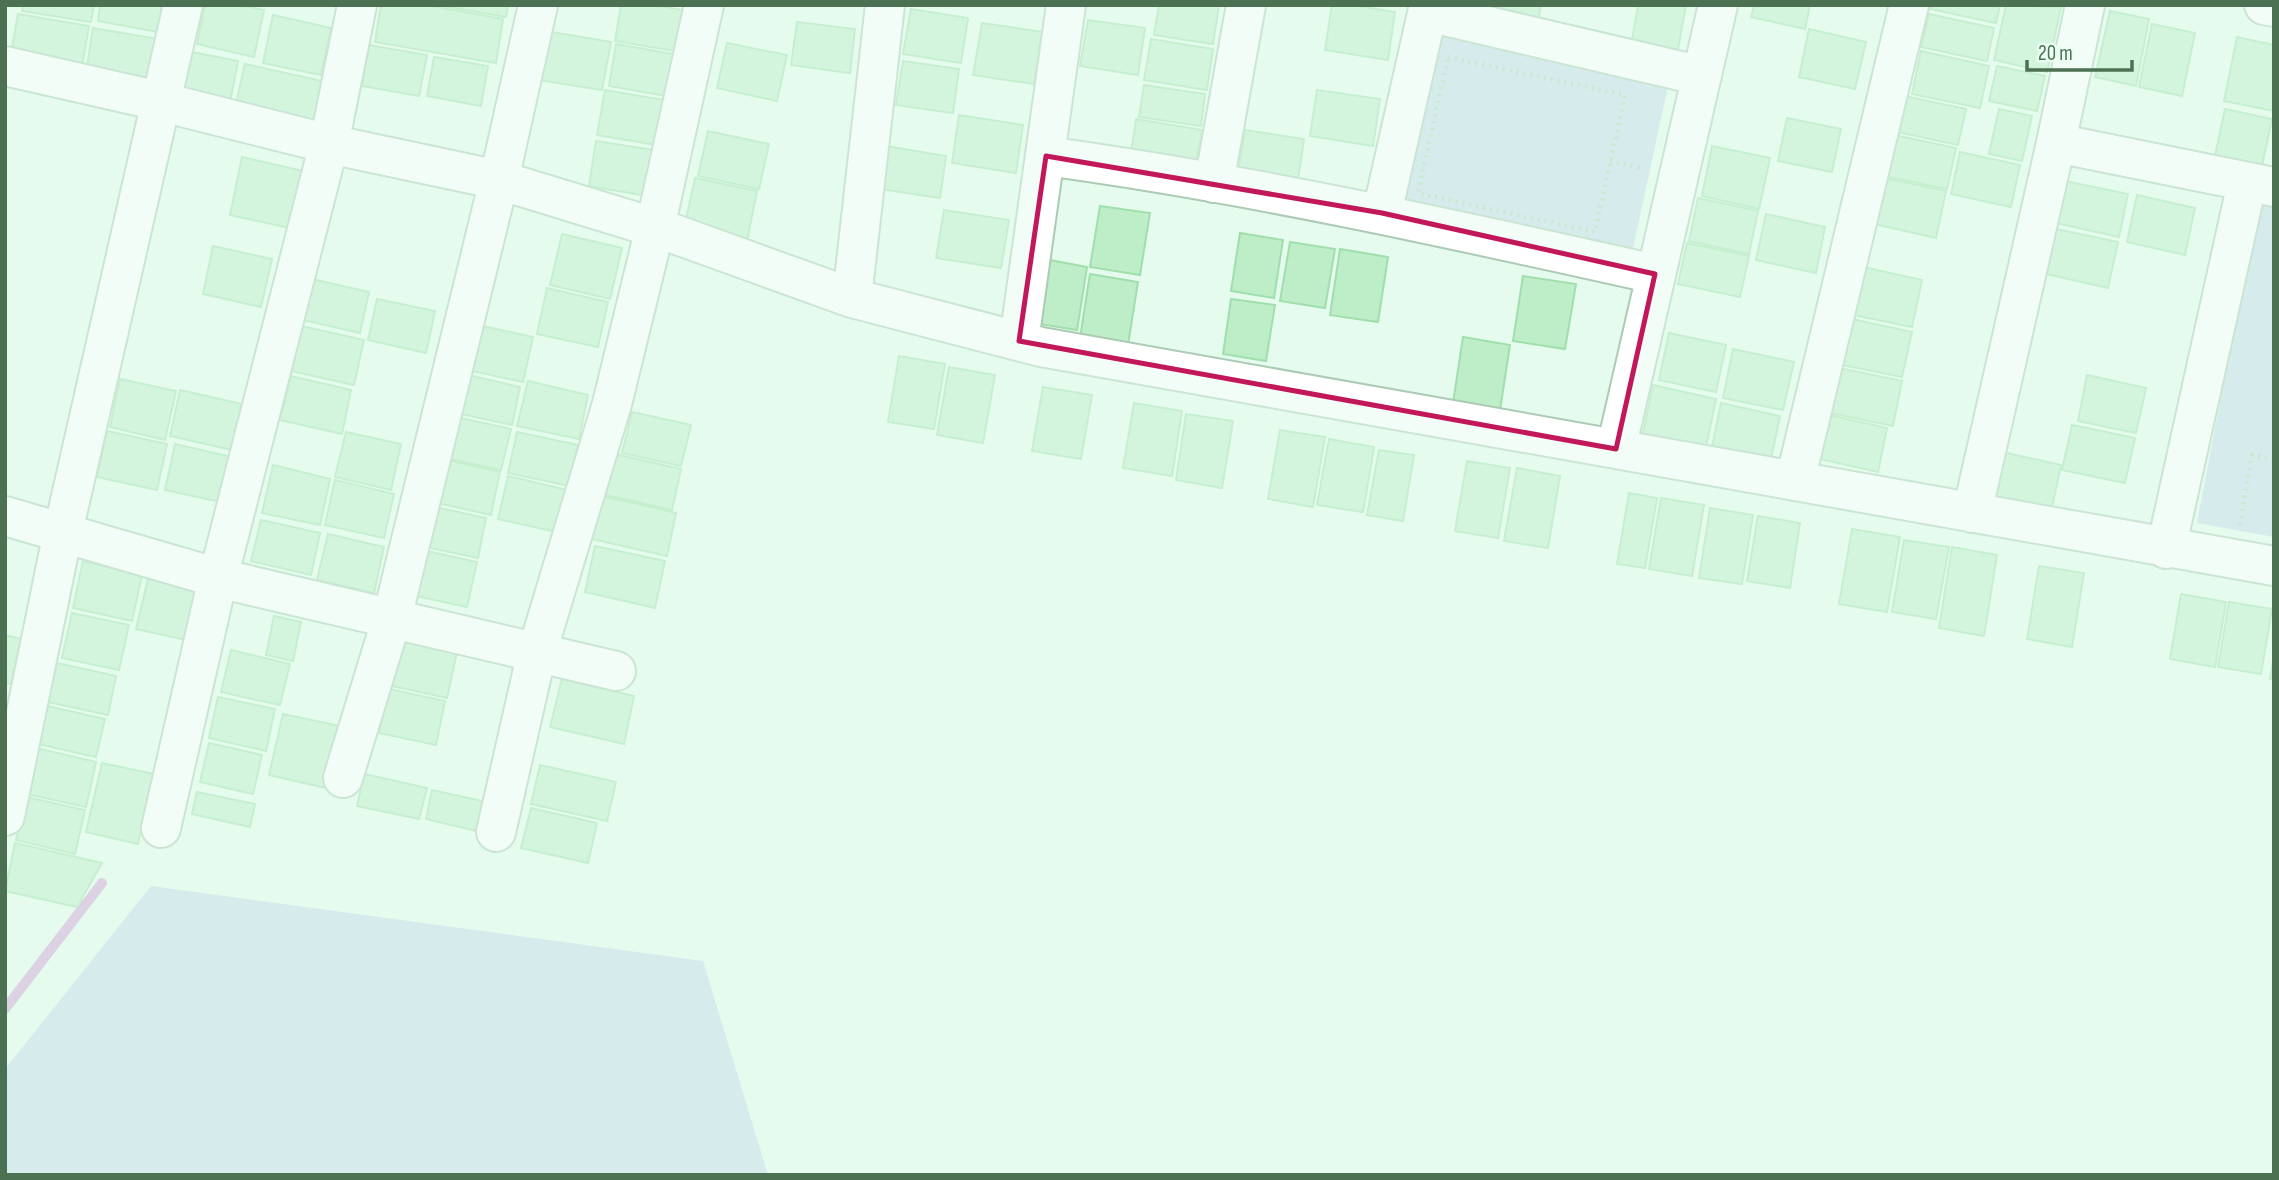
<svg xmlns="http://www.w3.org/2000/svg" width="2279" height="1180" viewBox="0 0 2279 1180" font-family="'Sofia Sans Condensed',sans-serif">
<style>
.green{fill:#c4d8e7}
.lines{fill:none;stroke-linecap:round;stroke-linejoin:round}
.stream{stroke:#d2a1d4;stroke-width:10}
.building{fill:#beeec8;stroke:#a0dfac;stroke-width:2}
.minor-casing{stroke:#accbb4;stroke-width:42}
.path{stroke:#a1d3ac;stroke-width:4.5;stroke-dasharray:2 5;stroke-linecap:butt}
.minor{stroke:#fff;stroke-width:38}
.marked{fill:none;stroke:#c2185b;stroke-width:5;stroke-linejoin:round}
</style>
<rect width="100%" height="100%" fill="#e5fbee"/>
<path class="green" d="M1434 25 1670 77 1632 253 1395 201Z
M2258 202 2274 205V537L2197 523Z
M151 886 703 961 768 1175H5V1069Z"/>
<g class="lines">
<path class="stream" d="M5 1009 102 883"/>
</g>
<path class="building" d="M23 5H94L91 22 22 11Z
M100 5H169L164 33 98 21Z
M205 5H239L264 10 254 57 197 44Z
M381 5H426L503 19 496 63 375 42Z
M438 5H508L506 17Z
M621 5H654L688 11 681 52 615 41Z
M1159 5H1219L1213 44 1154 35Z
M1332 5H1352L1395 12 1388 60 1325 50Z
M1494 5H1541L1538 21 1493 13Z
M1638 5H1686L1677 54 1631 46Z
M1754 5H1810L1805 29 1751 17Z
M1930 5H2000L1996 23 1930 9Z
M2006 5 2061 7 2047 72 1994 60Z
M911 9 968 18 961 63 903 54Z
M2110 11 2149 19 2136 86 2095 77Z
M18 14 89 26 81 71 10 59Z
M1929 14 1994 28 1987 61 1921 47Z
M273 15 331 28 321 75 263 63Z
M1088 20 1145 28 1138 75 1080 66Z
M797 22 855 29 850 73 791 65Z
M982 23 1043 32 1034 84 973 75Z
M2152 24 2195 33 2182 96 2139 87Z
M93 28 158 39 150 84 86 73Z
M1809 29 1866 42 1855 89 1799 77Z
M546 31 611 42 602 90 538 80Z
M2237 37 2274 45V111L2224 101Z
M1151 39 1213 49 1207 90 1144 80Z
M727 43 787 55 777 101 717 88Z
M616 44 679 55 672 97 609 86Z
M369 45 427 55 419 96 362 86Z
M1921 51 1989 66 1980 108 1912 94Z
M192 52 238 61 229 108 182 98Z
M434 57 488 66 481 106 427 96Z
M903 61 959 69 953 113 896 105Z
M245 64 322 81 312 129 234 113Z
M1997 66 2045 76 2037 111 1989 101Z
M1144 85 1205 94 1201 126 1139 117Z
M605 90 670 101 662 146 597 135Z
M1317 90 1380 99 1373 146 1310 136Z
M1905 96 1966 109 1958 145 1897 132Z
M1999 109 2032 116 2022 161 1989 154Z
M2225 109 2272 119 2259 180 2212 170Z
M959 115 1023 125 1016 173 952 163Z
M1787 118 1841 129 1832 172 1778 161Z
M1136 119 1202 130 1195 170 1130 160Z
M1245 130 1304 139 1297 187 1237 178Z
M708 131 769 144 759 189 698 176Z
M1894 135 1956 148 1947 189 1885 176Z
M596 141 660 151 653 197 589 186Z
M886 146 946 156 940 198 880 189Z
M1712 146 1770 158 1759 209 1702 196Z
M1960 152 2020 165 2011 207 1951 194Z
M242 157 303 171 290 228 230 215Z
M695 178 757 191 747 241 684 229Z
M1884 178 1946 191 1936 238 1874 224Z
M2065 181 2128 194 2119 237 2056 223Z
M2137 195 2195 208 2185 255 2127 242Z
M1698 198 1758 211 1749 254 1689 241Z
M1100 206 1150 213 1140 275 1090 267Z
M944 210 1009 220 1001 268 936 258Z
M1766 214 1825 227 1816 273 1756 260Z
M2056 229 2118 242 2108 288 2046 274Z
M1240 233 1283 240 1274 298 1231 291Z
M562 234 622 248 610 299 550 285Z
M1290 242 1335 249 1325 308 1280 301Z
M1687 243 1749 256 1740 297 1678 284Z
M213 246 272 259 261 307 203 294Z
M1340 249 1388 257 1378 322 1330 315Z
M1050 260 1087 267 1077 330 1040 324Z
M1863 267 1922 280 1912 327 1853 315Z
M1090 274 1138 282 1128 345 1080 338Z
M1523 276 1576 284 1565 349 1513 341Z
M312 279 369 292 360 333 303 320Z
M547 288 608 302 598 347 537 334Z
M377 299 435 311 426 353 368 340Z
M1231 299 1275 305 1266 361 1223 354Z
M1852 319 1912 332 1902 377 1842 365Z
M478 325 533 337 523 382 468 370Z
M301 326 364 340 354 385 291 371Z
M1669 333 1726 345 1716 392 1659 380Z
M1463 337 1510 345 1500 410 1453 403Z
M1733 349 1794 362 1783 410 1723 398Z
M899 356 945 364 934 429 888 422Z
M949 367 995 375 983 443 937 435Z
M1839 368 1902 381 1893 426 1830 413Z
M464 374 520 387 512 425 456 413Z
M2087 375 2146 388 2136 433 2078 421Z
M291 376 351 390 342 434 280 420Z
M120 379 176 391 165 440 110 427Z
M528 381 588 395 579 439 517 426Z
M1653 385 1716 399 1706 447 1643 433Z
M1043 387 1092 395 1081 459 1032 451Z
M180 390 242 404 232 450 170 436Z
M1134 403 1182 411 1172 476 1123 468Z
M1721 403 1780 416 1771 459 1712 447Z
M632 412 691 425 681 466 622 453Z
M1186 414 1233 421 1222 488 1176 480Z
M1829 415 1887 428 1878 472 1820 459Z
M456 417 511 429 501 470 446 458Z
M2072 425 2135 438 2125 483 2062 470Z
M1280 430 1325 437 1313 507 1268 499Z
M107 431 167 444 157 490 97 477Z
M346 432 401 444 391 490 335 477Z
M517 432 578 445 569 486 508 473Z
M1329 439 1374 447 1363 512 1317 505Z
M175 444 232 457 221 502 165 490Z
M1379 450 1414 455 1403 521 1367 515Z
M1998 451 2061 465 2051 512 1988 498Z
M615 454 681 469 672 510 606 495Z
M443 459 500 472 491 515 433 502Z
M1467 461 1510 468 1498 538 1455 531Z
M273 465 330 479 320 525 262 513Z
M1517 468 1560 476 1548 548 1504 541Z
M508 476 567 490 557 532 498 519Z
M335 480 394 494 384 538 325 525Z
M1629 493 1657 498 1645 568 1617 564Z
M602 496 676 513 667 556 592 539Z
M1661 498 1704 505 1692 576 1649 569Z
M435 507 486 518 478 558 426 547Z
M1710 508 1753 515 1742 584 1699 578Z
M1758 516 1800 523 1790 588 1747 581Z
M261 520 320 533 311 575 251 561Z
M1852 529 1900 537 1887 612 1839 604Z
M328 534 384 547 374 593 317 580Z
M1904 540 1949 547 1936 619 1892 612Z
M595 546 665 561 655 608 585 592Z
M1952 547 1997 555 1984 636 1939 628Z
M422 550 477 562 467 607 411 595Z
M83 561 142 575 132 621 73 608Z
M2039 566 2084 573 2072 647 2027 639Z
M148 579 203 591 191 641 136 629Z
M2181 594 2226 602 2215 667 2170 659Z
M2229 602 2272 609 2261 674 2218 667Z
M72 613 129 625 119 670 62 658Z
M274 616 301 622 293 661 266 655Z
M5 635 21 639 11 684 5 683Z
M402 640 457 652 447 698 392 686Z
M231 650 290 664 280 705 221 692Z
M2274 654V680L2270 679Z
M57 663 116 676 108 715 48 702Z
M562 679 634 696 624 744 550 727Z
M389 689 445 701 436 745 379 733Z
M218 697 275 709 266 751 209 738Z
M47 706 105 719 96 757 38 744Z
M283 714 340 726 326 788 269 775Z
M209 743 262 755 253 794 200 782Z
M36 748 96 762 86 807 26 794Z
M102 763 154 774 138 844 86 832Z
M540 765 616 782 607 821 531 804Z
M364 774 427 788 419 819 357 806Z
M432 790 491 803 485 833 426 819Z
M197 792 255 804 250 827 192 814Z
M26 797 85 810 75 854 16 840Z
M531 808 597 823 588 863 521 848Z
M15 843 102 863 77 907 5 891Z"/>
<g class="lines">
<g class="minor-casing">
<path id="minor" d="M2264 5 2274 7
M1428 12 1702 76
M5 66 146 98 329 144 499 180 666 231 852 298 1041 347 2274 566
M2056 143 2274 187
M1046 156C1251 184 1453 229 1655 274
M1214 183 1246 5
M1382 213 1429 5
M852 298 885 5
M1019 341 1066 5
M1616 449 1718 5
M1795 481 1909 5
M1972 513 2056 143 2085 5
M5 516 218 578 616 671
M2166 549 2247 183
M343 778 392 618 499 180 538 5
M5 816 63 532 183 5
M161 828 218 578 329 144 357 5
M496 832 537 652 612 404 655 228 704 5"/>
</g>
<path class="path" d="M1448 57 1625 95 1595 232 1418 193Z
M1610 161 1644 169
M2240 525 2252 455 2274 459"/>
<use href="#minor" class="minor"/>
</g>
<path d="M0 0H2279V1180H0ZM1046 156 1382 213 1655 274 1616 449 1019 341Z" fill="#e5fbee" fill-opacity=".55" fill-rule="evenodd"/>
<path class="marked" d="M1046 156 1382 213 1655 274 1616 449 1019 341Z"/>
<rect width="2279" height="1180" fill="none" stroke="#4c7152" stroke-width="14"/>
<path d="M2027 60v10h105v-10" fill="none" stroke="#4c7152" stroke-width="3.5"/>
<text x="2038" y="60" font-size="21" fill="#4c7152" stroke="#eafef3" stroke-width="5" paint-order="stroke">20 m</text>
</svg>
